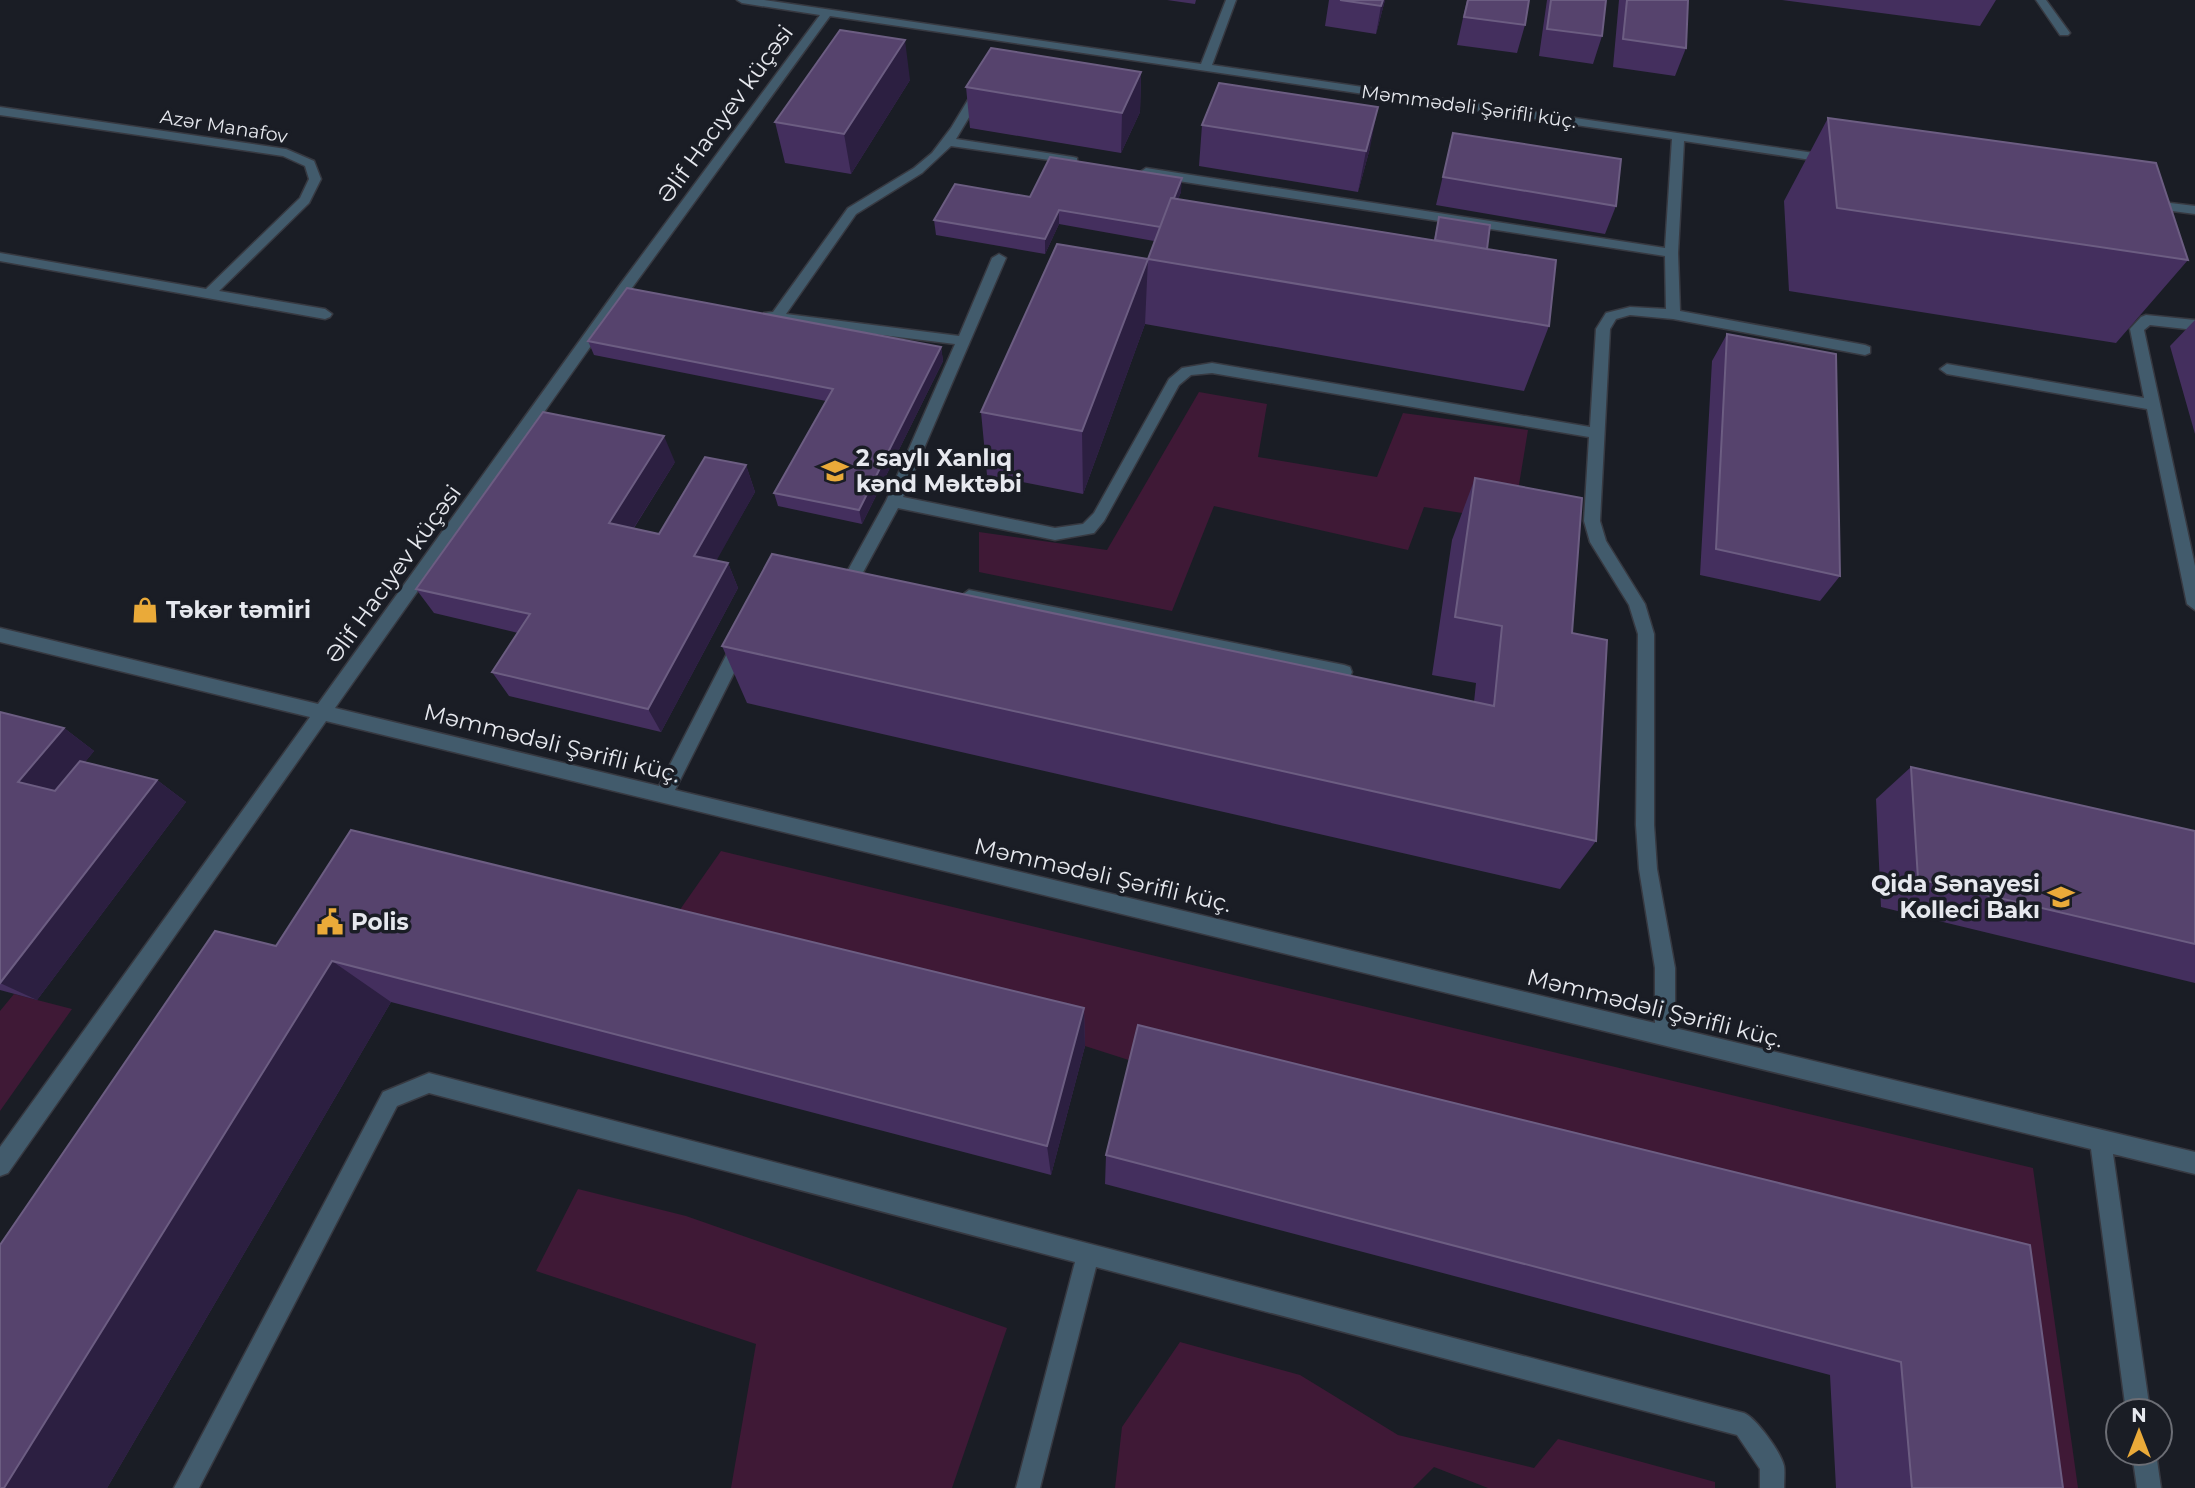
<svg xmlns="http://www.w3.org/2000/svg" width="2195" height="1488" viewBox="0 0 2195 1488" font-family="Montserrat,sans-serif">
<style>
.green{fill:#3f1936}
.lines{fill:none;stroke-linecap:round;stroke-linejoin:round}
.minor-casing{stroke:#373941;stroke-width:3}
.minor{fill:#425b6c;fill-rule:evenodd}
.wall{fill:#442f5e}
.shaded-wall{fill:#2c1f41}
.building{fill:#56436d;stroke:#6c5d82;stroke-width:2}
.labels{text-anchor:middle;stroke-width:7;stroke-linejoin:round;paint-order:stroke}
.far-street-label{font-size:19px;fill:#e6e8ee;stroke:#1a1d25}
.street-label{font-size:23px;fill:#e6e8ee;stroke:#1a1d25}
.poi-label{font-size:23px;font-weight:bold;fill:#e6e8ee;stroke:#1a1d25;text-anchor:start}
</style>
<rect width="100%" height="100%" fill="#1a1d25"/>
<path class="green" d="M1199 392 1267 404 1258 457 1377 477 1403 413 1528 430 1513 521 1424 507 1408 550 1214 506 1172 611 979 572V532L1107 550Z
M721 851 2033 1168 2078 1488H1974L1950 1267 1135 1062 1085 1046 658 941Z
M14 994 72 1009 0 1111V1011Z
M578 1189 686 1216 1007 1328 952 1488H731L756 1344 536 1271Z
M1180 1342 1300 1375 1398 1435 1534 1468 1558 1439 1715 1482V1488H1488L1434 1467 1413 1488H1115L1122 1427Z"/>
<g class="lines">
<g class="minor-casing">
<path id="minor" d="M737 0H764L1201 64 1226 0H1236L1212 65 1835 156V162L1831 163 1684 141 1678 253 1680 311 1865 345 1870 347V353L1865 355 1673 319 1630 315 1616 319 1610 329 1600 521 1606 541 1645 604 1654 634V825L1657 869 1675 968V1028L2195 1152V1174L2113 1154 2150 1411H2126L2091 1149 326 721 8 1173 0 1176V1147L310 717 0 642V628L318 704 619 286 820 15 742 3ZM830 16 1672 139 1665 248 1146 168 1140 172 1146 176 1665 256 1666 309 1630 307 1606 313 1596 329 1590 427 1212 363 1182 368 1169 379 1094 513 1083 524 1055 528 903 497 1006 258 999 254 992 258 959 336 786 314 856 214 922 173 951 146 1077 164V158L1073 157 956 139 987 87 981 84 977 85 951 128 932 153 914 168 848 208 773 312 764 313 762 316 769 321 955 344 886 501 847 572 855 578 861 576 898 508 1055 540 1094 533 1104 521 1179 385 1191 375 1212 373 1589 437 1584 521 1590 542 1629 605 1638 634 1636 825 1639 869 1655 968V1023L675 790 748 645 746 640H734L659 786 335 708 629 292Z
M2036 0H2046L2070 33 2068 35H2060Z
M0 107 286 149 314 161 321 179 309 203 219 291 325 309 332 314 330 317 325 319 0 261V253L206 289 300 198 309 179 305 166 283 156 0 115Z
M2146 200 2195 206V214L2142 207V201Z
M2146 315 2195 320V330L2150 325 2144 330 2195 566V610L2187 604 2147 409 1947 374 1940 369 1947 364 2144 398 2130 329 2141 317Z
M969 590 1344 665 1350 667 1352 672 1350 677 1344 679 969 602 961 596Z
M429 1073 1744 1413C1756 1418 1781 1452 1784 1466 1785 1472 1784 1481 1784 1488H1760V1469L1737 1435 1096 1267 1040 1488H1016L1075 1262 429 1093 397 1106 199 1488H174L383 1092Z
M2132 1453H2156L2161 1488H2137Z"/>
</g>
<use href="#minor" class="minor"/>
</g>
<path class="wall" d="M1167 0H1196L1195 4Z
M1329 0H1385L1376 34 1325 26Z
M1467 0H1529L1525 25 1517 53 1457 45Z
M1547 0H1606L1602 36 1593 64 1539 56Z
M1619 0H1688L1686 48 1675 76 1613 67Z
M1782 0H1996L1980 26Z
M1141 72 1140 112 1121 153 970 128 966 87Z
M910 80 851 174 785 163 775 122Z
M1828 118 2188 260 2116 343 1789 291 1784 201Z
M1202 125 1370 148 1358 192 1199 166Z
M1453 133 1616 206 1605 234 1436 205Z
M1181 192 1178 199 1434 240 1439 217 1487 249 1549 326 1524 391 1145 324 1083 494 987 475 981 412 1148 259 1154 241 1059 224 1045 254 936 235 934 220 1030 197Z
M2195 320V434L2170 346Z
M1727 334 1840 576 1820 601 1700 575 1712 361Z
M588 341 941 347 943 361 862 524 778 506 774 493 826 401 594 355Z
M675 462 634 528 659 534 746 465 755 492 716 560 728 563 738 588 661 732 509 696 492 672 518 633 434 613 416 589Z
M1475 478 1572 633 1596 841 1560 889 747 703 722 646 1474 702 1476 683 1432 675 1452 540Z
M0 712 64 728 94 751 85 762 157 780 186 802 37 1000 0 990Z
M1911 767 2195 831V983L1881 907 1876 799Z
M276 946 1084 1008 1085 1046 1051 1175 391 1002 107 1488H0Z
M1106 1155 2030 1245 2063 1488H1836L1830 1375 1105 1184Z"/>
<path class="shaded-wall" d="M1383 0H1385L1376 34 1381 6Z
M905 40 910 80 851 174 844 134Z
M1141 72 1140 112 1121 153 1122 113Z
M1378 107 1370 148 1358 192 1366 151Z
M1182 178 1181 192 1161 242 1162 228Z
M1059 210V224L1045 254V239Z
M1148 259 1145 324 1083 494 1082 431Z
M941 347 943 361 862 524 859 510Z
M664 436 675 462 621 548 609 523Z
M746 465 755 492 705 581 694 556Z
M728 563 738 588 661 732 648 709Z
M64 728 94 751 51 804 18 782Z
M157 780 186 802 37 1000 0 983Z
M332 961 391 1002 107 1488H4Z
M1084 1008 1085 1046 1051 1175 1047 1146Z"/>
<path class="building" d="M1340 0H1383L1381 6Z
M1468 0H1529L1525 25 1464 17Z
M1551 0H1606L1602 36 1547 29Z
M1627 0H1688L1686 48 1623 39Z
M840 30 905 40 844 134 775 122Z
M991 48 1141 72 1122 113 966 87Z
M1219 83 1378 107 1366 151 1202 125Z
M1828 118 2156 163 2188 260 1837 208Z
M1453 133 1621 159 1616 206 1443 177Z
M1050 157 1182 178 1174 198H1171L1160 227 1059 210 1045 239 934 220 955 184 1030 197Z
M1171 198 1556 260 1549 326 1148 259Z
M1439 217 1490 225 1487 249 1435 240Z
M1057 244 1148 259 1082 431 981 412Z
M627 288 941 347 859 510 774 493 833 389 588 341Z
M1727 334 1836 354 1840 576 1716 549Z
M543 412 664 436 609 523 659 534 705 457 746 465 694 556 728 563 648 709 492 672 530 614 416 589Z
M1475 478 1582 498 1572 633 1607 640 1596 841 722 646 772 554 1494 706 1502 626 1455 617Z
M0 712 64 728 18 782 55 791 80 761 157 780 0 983Z
M1911 767 2195 831V944L1918 879Z
M351 830 1084 1008 1047 1146 332 961 4 1488H0V1245L215 931 276 946Z
M1138 1025 2030 1245 2063 1488H1912L1901 1362 1106 1155Z"/>
<defs>
<g id="school-bare" transform="scale(2.1)"><path d="M0-5L7-2L0 1L-7-2ZM-4 1L0 2.5L4 1V4Q0 6-4 4Z" fill="#eaaa39" stroke="#1a1d25" stroke-width="2.5" paint-order="stroke"/></g>
<g id="shop-bare" transform="scale(2.1)"><path d="M-5-2.5h2.3a2.7 3.5 0 0 1 5.4 0H5L5.5 6h-11ZM-1.5-2.5h3a1.5 2.3 0 0 0-3 0Z" fill="#eaaa39" stroke="#1a1d25" stroke-width="2.5" paint-order="stroke"/></g>
<g id="university-bare" transform="scale(2.1)"><path d="M0-5L7-2L0 1L-7-2ZM-4 1L0 2.5L4 1V4Q0 6-4 4Z" fill="#eaaa39" stroke="#1a1d25" stroke-width="2.5" paint-order="stroke"/></g>
<g id="civic-bare" transform="scale(2.1)"><path d="M-.6-6.5H3V-4.5H.6V-3L4-1V1h2V6H-6V1h2V-1L-.6-3ZM-1.2 2.5V6h2.4V2.5Z" fill="#eaaa39" stroke="#1a1d25" stroke-width="2.5" paint-order="stroke"/></g>
</defs>
<g fill-rule="evenodd">
<use href="#school-bare" x="835" y="471"/>
<use href="#shop-bare" x="145" y="610"/>
<use href="#university-bare" x="2061" y="897"/>
<use href="#civic-bare" x="330" y="922"/>
</g>
<g class="labels">
<g class="far-street-label">
<text transform="translate(1469 106) rotate(8)" y="7">Məmmədəli Şərifli küç.</text>
<text transform="translate(224 126) rotate(9)" y="7">Azər Manafov</text>
</g>
<g class="street-label">
<text transform="translate(725 114) rotate(-54)" y="8">Əlif Hacıyev küçəsi</text>
<text transform="translate(393 574) rotate(-54)" y="8">Əlif Hacıyev küçəsi</text>
<text transform="translate(552 743) rotate(14)" y="8">Məmmədəli Şərifli küç.</text>
<text transform="translate(1103 875) rotate(13)" y="8">Məmmədəli Şərifli küç.</text>
<text transform="translate(1655 1008) rotate(14)" y="8">Məmmədəli Şərifli küç.</text>
</g>
<g class="poi-label">
<text x="856" y="466">2 saylı Xanlıq<tspan x="856" dy="26">kənd Məktəbi</tspan></text>
<text x="166" y="618">Təkər təmiri</text>
<text x="2040" y="892" text-anchor="end">Qida Sənayesi<tspan x="2040" dy="26">Kolleci Bakı</tspan></text>
<text x="351" y="930">Polis</text>
</g>
</g>
<g transform="translate(2139 1432)"><circle r="33" fill="#1a1d25" stroke="#6c6e75" stroke-width="2"/>
<path d="M0-5L12 26L0 18L-12 26Z" fill="#eaaa39"/>
<text y="-10" font-size="19" font-weight="bold" text-anchor="middle" fill="#e6e8ee">N</text>
</g>
</svg>
